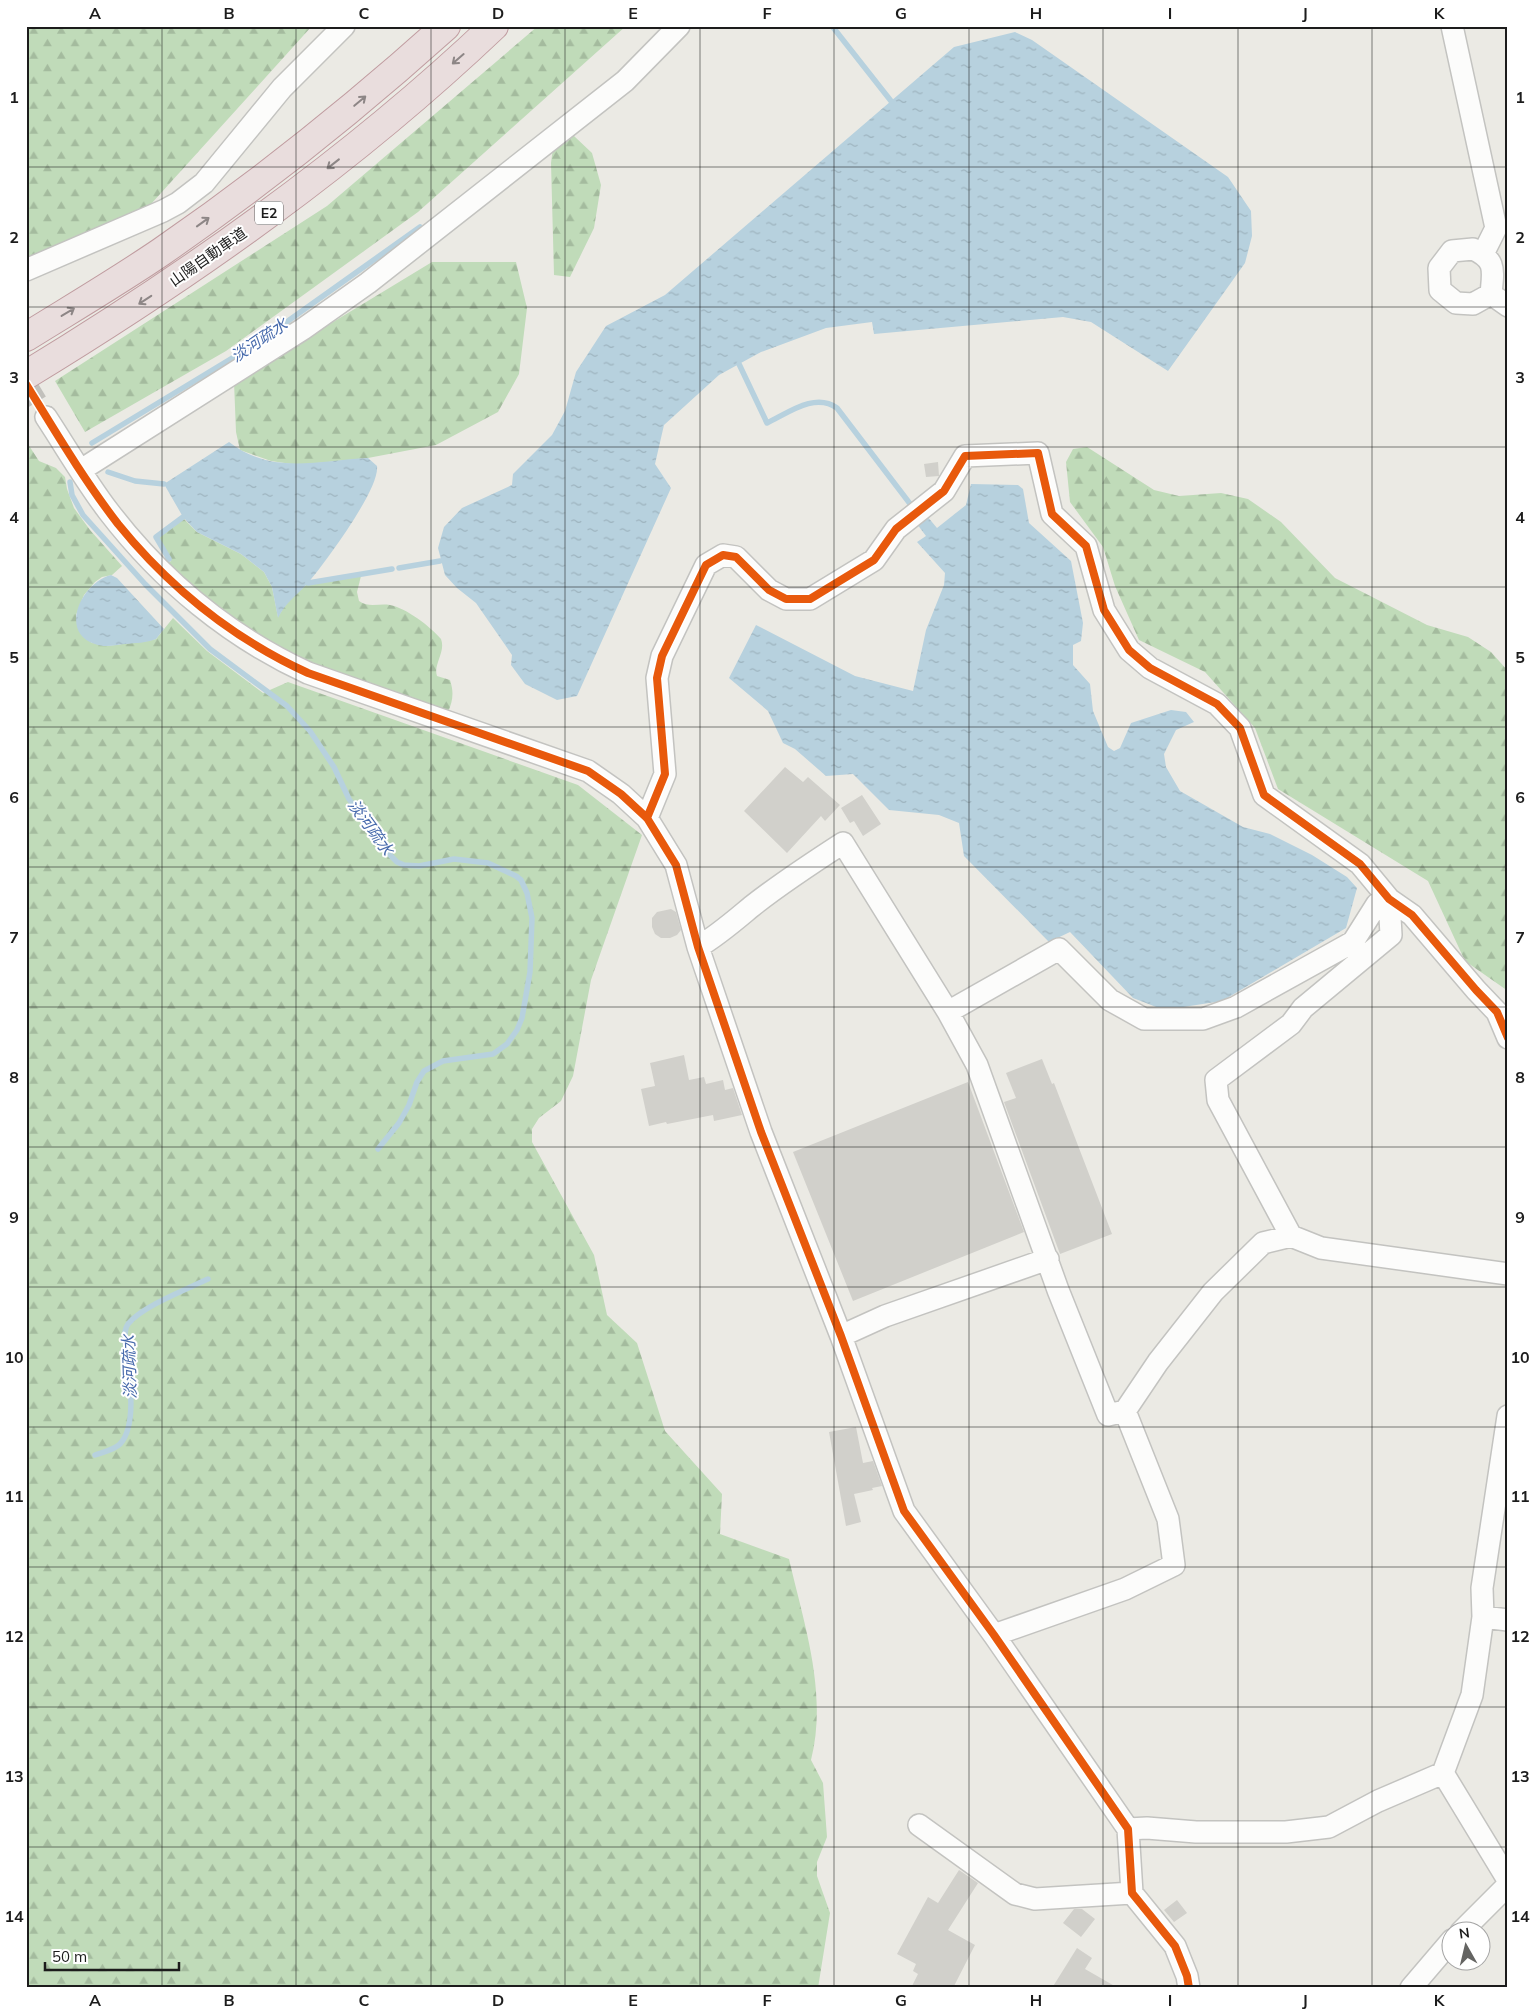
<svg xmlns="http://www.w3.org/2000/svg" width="1534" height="2014" viewBox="0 0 1534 2014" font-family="Mulish,'Noto Sans JP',sans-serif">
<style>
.forest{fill:url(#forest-firs)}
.water{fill:url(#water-ripples)}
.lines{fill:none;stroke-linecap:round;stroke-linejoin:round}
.stream{stroke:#b7d1de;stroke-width:5.5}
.building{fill:#d1d0cb}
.minor-tunnel{stroke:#c2c1bc;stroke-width:21;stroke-dasharray:21 11;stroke-linecap:butt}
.minor-casing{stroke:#c3c3c0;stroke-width:24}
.highway-casing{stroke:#c09ca0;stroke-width:30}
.minor{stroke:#fcfcfb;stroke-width:21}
.highway{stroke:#e9dddd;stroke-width:28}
.cycleway-casing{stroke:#fff;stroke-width:11}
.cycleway{stroke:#e8590c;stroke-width:8}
.oneway{stroke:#8d8686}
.grid{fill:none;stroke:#1c1c1c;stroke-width:1;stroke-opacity:0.55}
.labels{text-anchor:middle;stroke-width:4;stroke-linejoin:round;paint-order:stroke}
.shield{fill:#fff;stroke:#606060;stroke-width:1}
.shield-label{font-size:14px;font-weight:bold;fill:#1c1c1c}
.street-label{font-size:15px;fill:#1c1c1c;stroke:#fff}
.water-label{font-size:16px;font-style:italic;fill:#486bac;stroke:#fff}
.neatline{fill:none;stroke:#1c1c1c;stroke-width:2}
.grid-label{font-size:16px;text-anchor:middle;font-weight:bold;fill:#1c1c1c}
</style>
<defs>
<pattern id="forest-firs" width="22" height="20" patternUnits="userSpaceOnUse" patternTransform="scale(1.25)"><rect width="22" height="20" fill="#c0dbb9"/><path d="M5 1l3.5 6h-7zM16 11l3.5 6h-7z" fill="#a4bb9e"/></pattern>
<pattern id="water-ripples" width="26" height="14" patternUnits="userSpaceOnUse" patternTransform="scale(1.25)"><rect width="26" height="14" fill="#b7d1de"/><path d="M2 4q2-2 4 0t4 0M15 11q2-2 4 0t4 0" fill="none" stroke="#9db3be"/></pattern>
</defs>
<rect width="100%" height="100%" fill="#ebeae4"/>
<path class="forest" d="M26 26H312L142 214 26 262Z
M538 26H626L418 212 226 351 85 432 55 381 327 206Z
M574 136 592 153 601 185 594 228 570 277 554 275 551 163 553 148 561 137Z
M432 262H516L527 308 519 374 498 412 436 445 368 458 298 465 271 461 240 450 236 432 234 382Z
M26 441 39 461 56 468 65 477 67 489 74 508 90 530 122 566 112 575 102 577 95 582 84 595 76 615 78 628 83 636 92 643 107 646 147 641 156 639 173 618 207 651 263 693 288 682 578 785 642 835 591 980 573 1076 561 1101 539 1118 532 1129V1142L594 1255 607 1315 637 1343 665 1431 722 1494 720 1534 789 1559C804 1624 828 1693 811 1760L823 1783 827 1837 817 1862V1876L830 1913 818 1988H26Z
M1087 447 1154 490 1179 496 1221 493 1248 499 1281 522 1335 578 1427 625 1468 637 1491 652 1508 671V991L1465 961 1428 881 1278 789 1255 728 1205 672 1139 640 1115 586 1103 547 1070 502 1066 462 1073 449Z
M184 519 197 532 241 554 264 572 272 587 278 617 287 602 306 585 361 576 357 592 359 601C369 608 379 603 390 605 406 608 430 626 441 639 446 652 433 664 437 676L450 680C454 692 453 701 448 712L316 666 234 622 167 564 171 561 158 538Z"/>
<path class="water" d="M1015 32 1032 40 1228 177 1251 211 1252 236 1245 263 1168 371 1091 322 1063 317 874 334 872 322 826 328 761 352 719 375 664 425 655 464 671 488 577 696 557 700 525 684 511 665 512 655 476 603 457 588 445 575 438 548 444 527 462 508 512 485 513 474 552 435 565 411 576 372 606 326 665 295 954 47Z
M229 442C273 476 318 460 368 458L377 466C380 489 324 564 308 583 297 595 285 603 278 618L272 587 264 572 241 554 197 532 183 517 164 484Z
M971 484 1018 485 1023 489 1029 523 1071 561 1083 623 1081 641 1073 645V665L1090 684 1093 711 1108 747 1114 751 1120 748 1131 723 1171 710 1186 712 1194 722 1176 730 1164 754 1166 767 1180 791 1243 827 1270 834 1312 855 1347 877 1357 888 1346 928 1222 1001 1164 1010 1133 998 1070 932 1049 942 964 856 959 823 939 815 889 810 853 774 826 776 795 749 783 743 768 711 729 678 756 625 855 676 913 691 926 630 944 585 945 573 917 542 926 536 917 524 927 516 937 528 966 505Z
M111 575 117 578 164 629 156 639C147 643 135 643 125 644 115 645 105 648 95 644 58 632 82 582 111 575Z"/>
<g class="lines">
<path class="stream" d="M832 26 891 101
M739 364 767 423C788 413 815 392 837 408L914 509
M92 443 257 343 420 227
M108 472 135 481 164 484
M70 482 72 495 83 515 145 584 210 649 287 706 310 731 334 767 349 799 387 852 397 862 404 865 419 866 454 859 488 863 516 876 521 880 527 893 532 918 530 972 522 1018 517 1030 507 1044 493 1054 443 1061 424 1071 417 1082 409 1105 399 1123 378 1149
M166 561 169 559 156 537 183 517
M399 568 440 561
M308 583 392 569
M95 1455C103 1452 114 1450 120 1444 138 1425 129 1374 126 1350 125 1342 123 1331 128 1324 141 1307 187 1289 208 1279"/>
</g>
<path class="building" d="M938 462 939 476 926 477 924 464Z
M785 767 803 782 808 777 840 805 825 821 821 816 787 853 744 811Z
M862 795 881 824 863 836 854 821 850 823 841 808Z
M671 909 676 912 681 930 677 935 670 938H661L655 934 652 927V918L657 912Z
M684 1055 689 1080 704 1077 706 1084 723 1080 725 1090 733 1088 742 1115 714 1121 713 1115 667 1124 666 1122 649 1126 641 1089 655 1086 650 1063Z
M1042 1059 1052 1084 1054 1083 1112 1234 1060 1254 1004 1102 1016 1098 1006 1073Z
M968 1082 1024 1232 853 1301 793 1152Z
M856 1427 863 1463 873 1461 882 1486 872 1488 873 1490 854 1494 861 1522 846 1526 829 1432Z
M959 1870 978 1883 948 1930 975 1945 953 1988H911L918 1974 913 1971 916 1964 897 1954 928 1897 938 1903Z
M1177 1900 1187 1913 1174 1922 1164 1910Z
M1074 1909H1082L1095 1919 1081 1937 1063 1923Z
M1077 1948 1092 1958 1085 1969 1118 1988H1052Z"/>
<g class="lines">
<path class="minor-tunnel" d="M26 384 46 417"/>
<g class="minor-casing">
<path id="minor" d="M1452 26 1496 228 1483 254
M1473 249C1497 260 1493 271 1491 294L1473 304 1456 303 1440 290 1439 268 1452 251Z
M26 270 163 211 178 203 204 183 282 88 344 26
M1491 294 1508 306
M46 417C67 449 86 482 109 512 162 581 230 637 308 673L588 771 621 794 647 818 676 865 698 947 761 1132 841 1336 904 1511 994 1635 1128 1829 1132 1893 1175 1946 1187 1976 1189 1988
M81 470 303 329 368 283 625 81 679 26
M647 818 665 774 657 678 662 656 706 565 723 555 736 557 769 590 786 599H810L874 560 896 529 944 491 965 456 1038 453 1052 514 1086 546 1104 610 1129 650 1150 668 1217 704 1240 728 1264 795 1360 864 1389 899 1412 915 1476 990 1497 1012 1508 1038
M698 947C717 936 733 922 751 907 780 884 812 863 843 843L948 1012 977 1065 1058 1290 1108 1415 1125 1411 1158 1362 1213 1292 1263 1243 1291 1236 1321 1248 1508 1274
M948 1012 1059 949 1110 1000 1144 1019H1203L1236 1007 1353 942 1377 904 1389 899
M1291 1236 1218 1100 1216 1080 1291 1024 1303 1008 1391 935 1389 899
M841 1336 885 1316 1048 1259
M1483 1617 1508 1620
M994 1635 1125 1589 1174 1565 1168 1519 1125 1411
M1443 1773 1508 1880
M919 1825 1015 1894 1035 1899 1132 1893
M1128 1829 1147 1828 1196 1832H1286L1329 1827 1378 1801 1443 1773 1472 1695 1483 1617 1482 1588 1508 1416
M1461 1932 1508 1885
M1411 1988 1452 1940"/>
</g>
<g class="highway-casing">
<path id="highway" d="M26 337C71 309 117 282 161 252 261 183 356 107 446 26
M26 375C192 274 352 161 494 26"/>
</g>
<use href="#minor" class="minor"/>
<use href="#highway" class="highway"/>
<g class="cycleway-casing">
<path id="cycleway" d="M26 384C55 431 84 480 118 524 169 587 234 639 308 673L588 771 621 794 647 818 676 865 698 947 761 1132 841 1336 904 1511 994 1635 1128 1829 1132 1893 1175 1946 1187 1976 1189 1988
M647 818 665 774 657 678 662 656 706 565 723 555 736 557 769 590 786 599H810L874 560 896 529 944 491 965 456 1038 453 1052 514 1086 546 1104 610 1129 650 1150 668 1217 704 1240 728 1264 795 1360 864 1389 899 1412 915 1476 990 1497 1012 1508 1038"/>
</g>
<use href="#cycleway" class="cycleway"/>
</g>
<defs><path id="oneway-shaft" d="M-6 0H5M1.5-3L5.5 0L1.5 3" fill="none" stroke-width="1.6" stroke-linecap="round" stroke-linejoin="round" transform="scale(1.25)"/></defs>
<g class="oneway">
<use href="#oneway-shaft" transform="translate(458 59) rotate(139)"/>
<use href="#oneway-shaft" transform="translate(360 101) rotate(-40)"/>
<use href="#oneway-shaft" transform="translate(333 164) rotate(142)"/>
<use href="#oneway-shaft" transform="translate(203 222) rotate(-36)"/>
<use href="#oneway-shaft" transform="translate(145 300) rotate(147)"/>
<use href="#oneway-shaft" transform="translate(68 312) rotate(-31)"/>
</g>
<path class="grid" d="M162 26V1988M296 26V1988M431 26V1988M565 26V1988M700 26V1988M834 26V1988M969 26V1988M1103 26V1988M1238 26V1988M1372 26V1988M26 167H1508M26 307H1508M26 447H1508M26 587H1508M26 727H1508M26 867H1508M26 1007H1508M26 1147H1508M26 1287H1508M26 1427H1508M26 1567H1508M26 1707H1508M26 1847H1508"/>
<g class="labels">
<rect class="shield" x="255" y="201.5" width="28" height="23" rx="4"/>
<g class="shield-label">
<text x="269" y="218">E2</text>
</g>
<g class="street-label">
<text transform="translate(208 257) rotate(-35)" y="5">山陽自動車道</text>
</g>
<g class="water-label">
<text transform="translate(259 340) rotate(-34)" y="6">淡河疏水</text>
<text transform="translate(371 827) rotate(54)" y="6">淡河疏水</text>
<text transform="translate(129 1367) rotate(-92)" y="6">淡河疏水</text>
</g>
</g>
<rect width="1534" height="2014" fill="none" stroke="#ffffff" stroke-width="55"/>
<g transform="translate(1466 1946) rotate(352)"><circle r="24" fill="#ffffff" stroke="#a4a4a4"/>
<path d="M0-4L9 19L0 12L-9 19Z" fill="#646462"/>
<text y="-8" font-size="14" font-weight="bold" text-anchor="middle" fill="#1c1c1c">N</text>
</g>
<path d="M45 1962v8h134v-8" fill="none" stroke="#1c1c1c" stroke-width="2.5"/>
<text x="52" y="1962" font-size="15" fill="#1c1c1c" stroke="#ffffff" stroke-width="4" paint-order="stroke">50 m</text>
<rect x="28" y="28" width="1478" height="1958" class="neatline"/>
<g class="grid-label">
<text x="95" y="19">A</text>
<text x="229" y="19">B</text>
<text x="364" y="19">C</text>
<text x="498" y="19">D</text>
<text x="633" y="19">E</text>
<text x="767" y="19">F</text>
<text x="901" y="19">G</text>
<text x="1036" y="19">H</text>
<text x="1170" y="19">I</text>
<text x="1305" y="19">J</text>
<text x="1439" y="19">K</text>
<text x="14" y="103">1</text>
<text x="1520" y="103">1</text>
<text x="14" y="243">2</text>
<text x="1520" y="243">2</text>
<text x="14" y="383">3</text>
<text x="1520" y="383">3</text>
<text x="14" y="523">4</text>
<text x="1520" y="523">4</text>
<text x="14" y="663">5</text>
<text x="1520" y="663">5</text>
<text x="14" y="803">6</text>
<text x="1520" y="803">6</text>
<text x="14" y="943">7</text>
<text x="1520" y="943">7</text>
<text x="14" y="1083">8</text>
<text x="1520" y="1083">8</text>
<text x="14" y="1223">9</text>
<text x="1520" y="1223">9</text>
<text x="14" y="1363">10</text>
<text x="1520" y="1363">10</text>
<text x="14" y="1502">11</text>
<text x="1520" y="1502">11</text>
<text x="14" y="1642">12</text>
<text x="1520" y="1642">12</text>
<text x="14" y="1782">13</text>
<text x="1520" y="1782">13</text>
<text x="14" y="1922">14</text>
<text x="1520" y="1922">14</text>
<text x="95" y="2006">A</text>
<text x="229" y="2006">B</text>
<text x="364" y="2006">C</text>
<text x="498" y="2006">D</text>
<text x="633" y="2006">E</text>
<text x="767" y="2006">F</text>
<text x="901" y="2006">G</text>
<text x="1036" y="2006">H</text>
<text x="1170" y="2006">I</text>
<text x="1305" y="2006">J</text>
<text x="1439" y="2006">K</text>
</g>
</svg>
